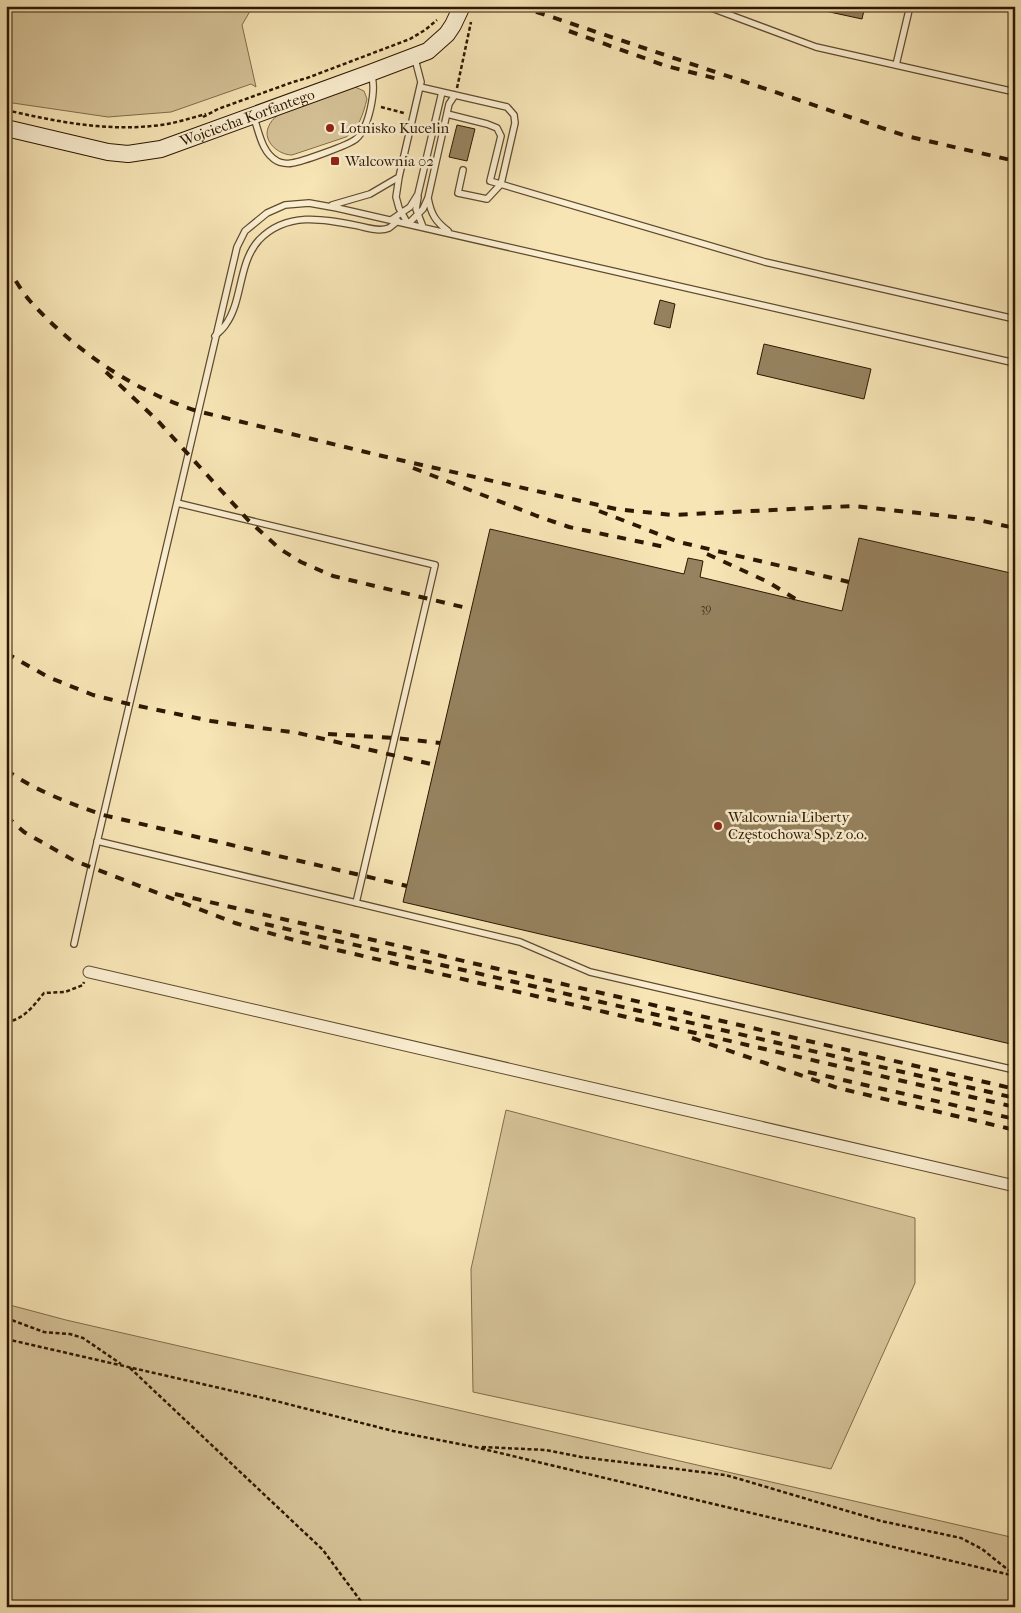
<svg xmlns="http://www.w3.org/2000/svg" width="1021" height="1613" viewBox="0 0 1021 1613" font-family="'IM FELL French Canon',serif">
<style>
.green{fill:#d5c297;stroke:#816c4c}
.building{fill:#96825f;stroke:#2d1700}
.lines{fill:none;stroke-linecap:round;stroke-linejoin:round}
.lane-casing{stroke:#604a2e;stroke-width:8}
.street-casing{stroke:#604a2e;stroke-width:13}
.secondary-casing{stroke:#2d1700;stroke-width:18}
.path{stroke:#2d1700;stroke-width:2.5;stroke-dasharray:4 2.5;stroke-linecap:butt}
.lane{stroke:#faeed0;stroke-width:5.5}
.street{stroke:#faeed0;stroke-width:11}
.secondary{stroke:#faeed0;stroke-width:16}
.rail{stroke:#2d1700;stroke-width:4;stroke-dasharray:9 9;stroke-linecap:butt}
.poi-dot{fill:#8f2418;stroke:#faeed0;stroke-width:2}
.labels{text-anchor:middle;stroke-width:5;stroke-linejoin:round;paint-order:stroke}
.number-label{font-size:12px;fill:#473218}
.street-label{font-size:15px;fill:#2d1700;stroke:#faeed0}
.poi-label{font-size:15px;fill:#2d1700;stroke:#faeed0;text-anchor:start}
</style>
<rect width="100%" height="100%" fill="#f7e5b6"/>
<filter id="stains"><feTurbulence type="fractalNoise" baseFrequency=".004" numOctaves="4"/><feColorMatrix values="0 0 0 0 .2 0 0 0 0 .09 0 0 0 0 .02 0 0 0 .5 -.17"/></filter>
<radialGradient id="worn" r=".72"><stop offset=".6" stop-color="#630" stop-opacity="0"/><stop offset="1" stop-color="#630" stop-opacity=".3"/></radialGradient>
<path class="green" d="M6 6H253L242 25 256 87 251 84 171 112 108 117 6 102Z
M355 87 364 91 367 99C363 114 359 129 346 137L292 155C279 155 263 142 268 128 270 122 274 118 278 115Z
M506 1110 915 1218V1283L831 1469 473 1392 471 1269Z
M6 1304 66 1320 1015 1538V1607H6Z"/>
<path class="building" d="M825 6H865L862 19 825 11Z
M457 125 475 129 467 161 449 157Z
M660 300 675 304 670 328 654 324Z
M764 344 871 369 864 399 757 374Z
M490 529 684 574 688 558 703 561 700 577 842 611 859 538 1015 574V1045L403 902Z"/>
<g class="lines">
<g class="lane-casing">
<path id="lane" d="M706 6 816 47 1015 92
M415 59 421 82 399 177 396 197 399 208 408 224 423 209 428 198
M896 65 910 6
M420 87 507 107 514 115 515 123 501 184 487 199 458 193 463 170
M447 114 487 124 497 128 501 136 490 181 765 262 1015 319
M254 118C259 132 262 153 277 161 280 163 288 164 292 163 301 162 349 145 356 139 369 128 377 89 371 74
M418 197 416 209 423 227
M332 205 370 194 399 177
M391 220 410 207 418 194 442 92
M448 231C435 221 431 214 428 198L449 104 455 95
M215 336C219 332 223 329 226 324 243 300 238 263 259 240 287 211 324 219 359 226 368 228 380 232 389 228 392 226 395 223 398 221
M177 503 435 565 356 903
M97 841 520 942 590 972 1015 1070
M74 944 91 868 237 247 245 231 267 213 285 205 309 203 337 208 1015 363"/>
</g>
<g class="street-casing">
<path id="street" d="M89 972 1015 1186"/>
</g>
<g class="secondary-casing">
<g id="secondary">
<path id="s1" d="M6 128 108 152 128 154 161 149 370 73 428 51 447 34 453 25 462 6"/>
</g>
</g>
<path class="path" d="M457 88 471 22
M381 107 404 113
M6 110C58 122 108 132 161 125 176 123 191 118 206 114
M203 117 218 109 293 82 307 78 410 39 425 30 437 20
M6 1022C24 1020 34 1005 44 993L65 992 83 985 84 982
M6 1318 44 1332 70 1334 83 1338 121 1364
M6 1339 272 1400 393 1431 475 1447 1015 1576
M130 1368 323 1550 365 1607
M482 1447 546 1450 581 1457 725 1475 743 1480 881 1521 961 1538 982 1549 1012 1573"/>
<use href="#lane" class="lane"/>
<use href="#street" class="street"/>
<use href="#secondary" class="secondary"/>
<path class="rail" d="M519 6 906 136 1015 161
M569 31 666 66 718 79
M6 266C14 277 21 291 30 301 74 350 134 391 197 411L378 455 616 509 672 515 853 506 974 519 1015 528
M106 372 157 420 249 521 280 549 301 562 333 576 471 609
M413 468 537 516 569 527 665 547
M599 511 679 542 849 582
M707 554 768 582 797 600
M6 653 48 677 93 695 129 704 211 721 298 733 435 765
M328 734 395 738 440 743
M6 770C36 791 69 803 103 815L407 886
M6 816 24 832 75 861 235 923 294 940 1015 1107
M175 894 1015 1089
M265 924 1015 1098
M692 1038 838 1088 1015 1130
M808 1072 1015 1119"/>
</g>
<g class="poi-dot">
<circle cx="330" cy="128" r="5"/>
<rect x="330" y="156" width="10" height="10" rx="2.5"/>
<circle cx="718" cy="826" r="5"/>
</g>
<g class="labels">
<g class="number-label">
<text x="706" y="612">39</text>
</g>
<g class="street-label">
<text dy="5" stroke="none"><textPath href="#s1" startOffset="250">Wojciecha Korfantego</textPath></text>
</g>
<g class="poi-label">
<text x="340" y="133">Lotnisko Kucelin</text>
<text x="345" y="166">Walcownia 02</text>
<text x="728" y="822">Walcownia Liberty<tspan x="728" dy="17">Częstochowa Sp. z o.o.</tspan></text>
</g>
</g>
<rect width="1021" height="1613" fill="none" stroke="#f7e5b6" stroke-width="25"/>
<rect x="8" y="8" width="1006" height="1598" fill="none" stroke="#2d1700" stroke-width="2.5"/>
<rect x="12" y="12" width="996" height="1588" fill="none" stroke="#2d1700"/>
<rect width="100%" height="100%" filter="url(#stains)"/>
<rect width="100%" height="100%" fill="url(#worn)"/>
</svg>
